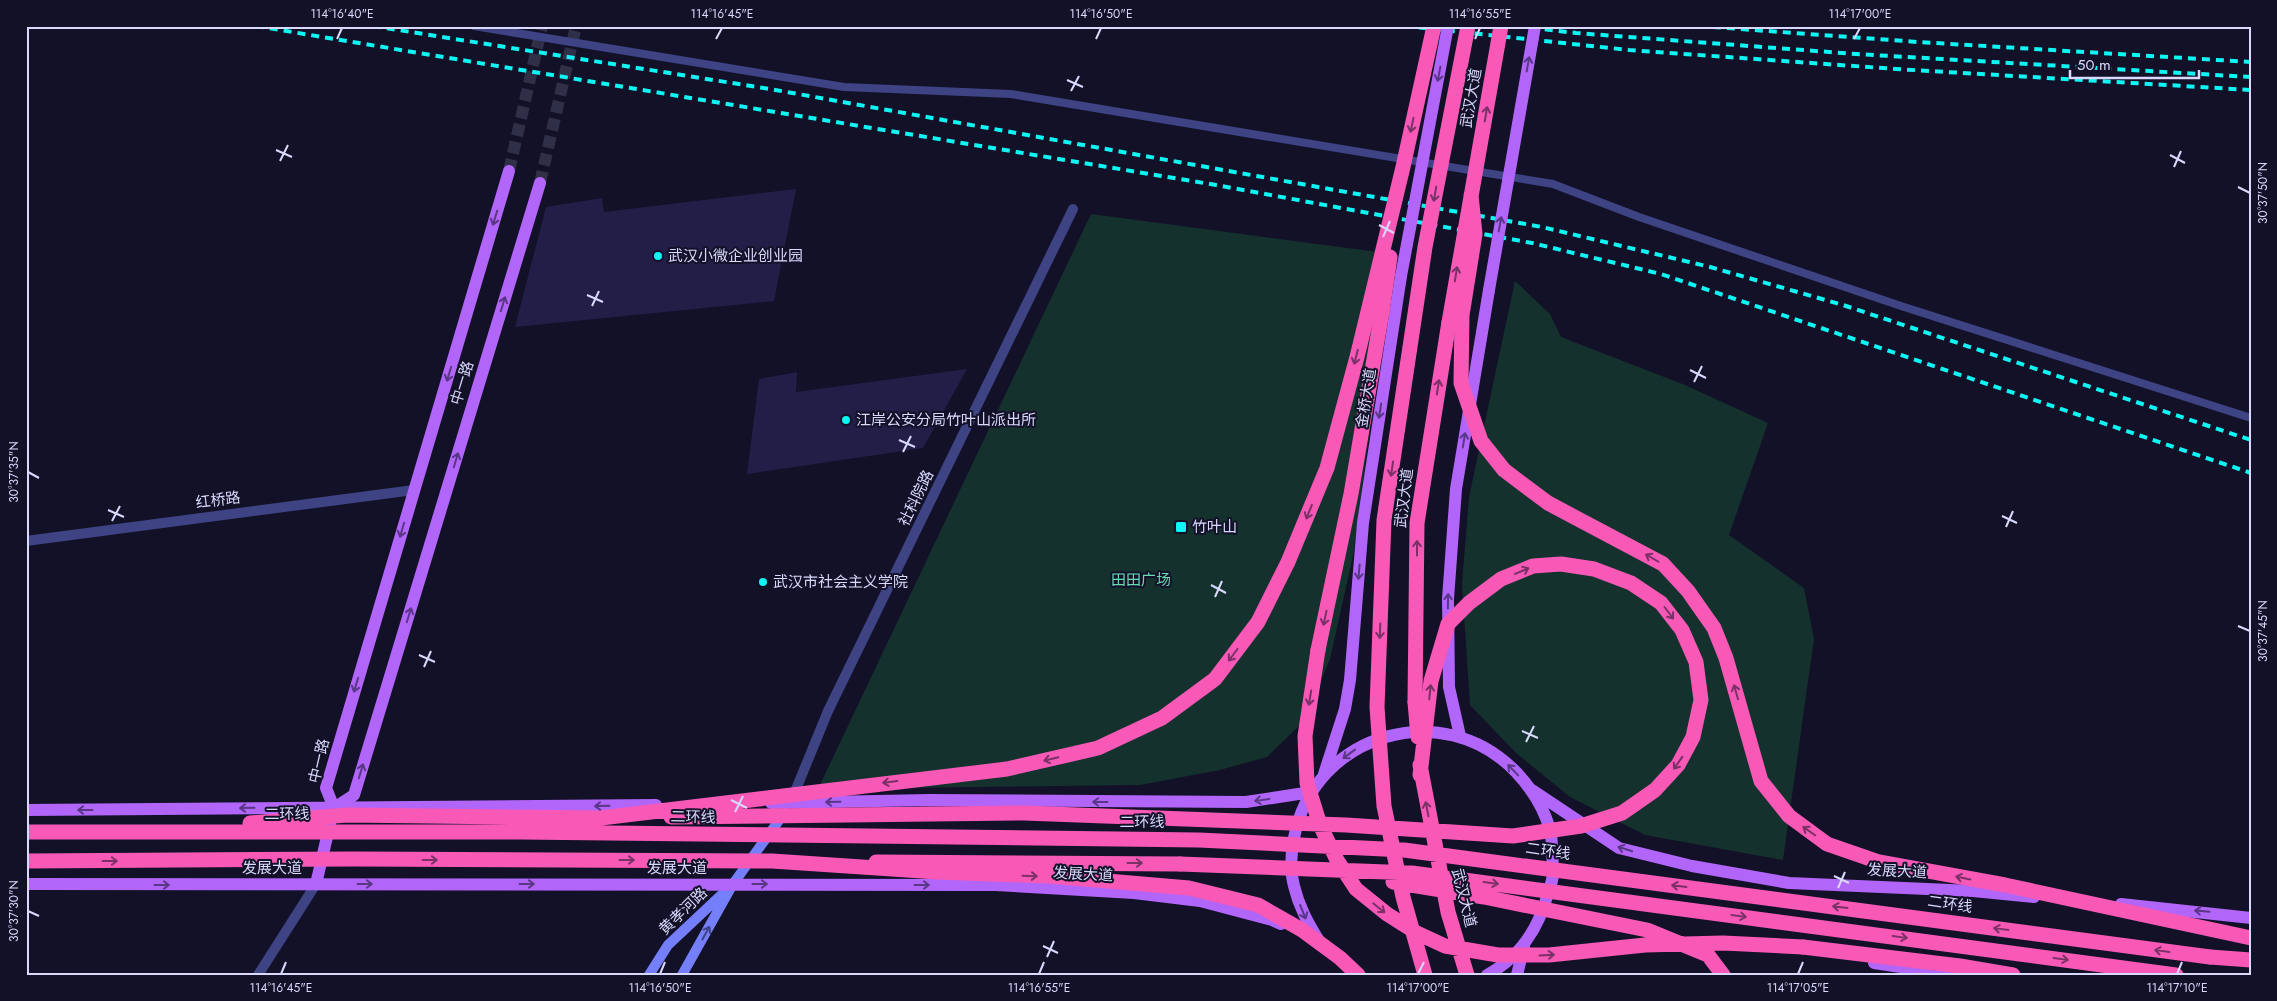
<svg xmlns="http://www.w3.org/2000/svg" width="2277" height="1001" viewBox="0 0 2277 1001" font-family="Jost,'Noto Sans SC',sans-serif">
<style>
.green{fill:#14312d}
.building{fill:#221e48}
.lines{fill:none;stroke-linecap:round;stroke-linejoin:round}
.primary-tunnel{stroke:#302f48;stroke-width:12;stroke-dasharray:12 6;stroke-linecap:butt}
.lane{stroke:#3e4384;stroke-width:8}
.street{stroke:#3e4384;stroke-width:10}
.secondary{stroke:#747ff9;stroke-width:10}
.primary{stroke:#b265f9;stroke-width:12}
.highway{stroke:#f859b6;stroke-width:15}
.rail{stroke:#0ef5f4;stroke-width:4;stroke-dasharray:8 6;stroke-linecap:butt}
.primary-bridge{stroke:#b265f9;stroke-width:12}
.highway-bridge{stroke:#f859b6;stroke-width:15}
.oneway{stroke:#5a3786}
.oneway2{stroke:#793168}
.oneway3{stroke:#3e4286}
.ticks{fill:none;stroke:#d9d9fd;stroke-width:2}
.poi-dot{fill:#0ef5f4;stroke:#121128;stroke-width:2}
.labels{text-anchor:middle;stroke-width:4;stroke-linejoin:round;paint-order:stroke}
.street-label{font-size:15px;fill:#d9d9fd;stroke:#121128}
.poi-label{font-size:15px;fill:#d9d9fd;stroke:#121128;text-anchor:start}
.park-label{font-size:15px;fill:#67dcb2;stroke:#121128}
.neatline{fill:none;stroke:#d9d9fd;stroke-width:2}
.ticks-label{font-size:12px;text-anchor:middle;fill:#d9d9fd}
</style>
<rect width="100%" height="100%" fill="#121128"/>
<path class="green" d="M1091 214 1393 254 1353 556 1330 659 1304 721 1267 757 1220 770 1140 785 818 789Z
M1515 281 1550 314 1561 337 1685 385 1768 423 1729 535 1804 588 1814 639 1783 860 1645 835 1570 797 1516 753 1470 705 1462 584 1469 497Z"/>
<path class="building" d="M796 189 774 301 515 327 546 207 602 198 604 212Z
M967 369 923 448 747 474 759 379 797 372 796 392Z"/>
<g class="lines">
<path class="primary-tunnel" d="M509 171 542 26
M540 183 576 26"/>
<path class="lane" d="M474 26 844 87 1011 94 1553 184 1639 217 1901 306 2251 418"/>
<path class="street" d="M26 541 414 490
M792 799 828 711 1073 209
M258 975 316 884"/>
<path class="secondary" d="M733 884 785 812
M649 975 668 945 733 884 682 975"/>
<path class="primary" d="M1460 736 1449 687 1448 599 1456 489 1489 290
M1324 774 1345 709 1350 680 1363 523 1401 276
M1532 790 1619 848 1692 866 1789 883 1973 891 2034 897
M771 803 929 800 1246 802 1311 792
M334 808 326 788 509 171
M334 808 354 795 540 183
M26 810 656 805
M26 884 996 885 1134 893 1200 901 1272 920 1281 924
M316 884 330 824
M2121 904 2251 918
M1319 941C1308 923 1299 907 1294 886 1290 871 1291 853 1294 838 1314 733 1443 696 1516 772 1531 788 1544 808 1550 830 1553 842 1552 856 1553 868 1554 877 1551 885 1548 893 1539 928 1519 958 1487 975
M1874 963 1954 975
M1517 975 1524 946"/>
<path class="highway" d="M1318 650 1351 494 1382 312
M1415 702 1417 523 1449 322
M876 862 1180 864
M1803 947 1960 966 2013 975
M2210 957 2251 960"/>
<path class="rail" d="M256 26 1216 185 1532 243 1661 274 2251 473
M373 26 770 89 1542 227 1710 267 1843 305 2251 440
M1405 26 1629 50 1896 69 2251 90
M1517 26 1576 33 1856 54 2251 77
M1699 26 1918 42 2251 62"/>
<path class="primary-bridge" d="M1401 276 1448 26
M1489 290 1535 26"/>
<path class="highway-bridge" d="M1471 195 1475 234 1462 315 1461 383 1481 441 1504 470 1548 503 1663 564 1688 591 1714 628 1726 658 1761 781 1789 816 1827 844 1879 862 2005 885 2251 938
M1382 312 1390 257
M1449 322 1501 26
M1318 650 1305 736 1307 783 1320 825 1337 860 1356 889 1387 914 1417 933 1445 946 1498 955H1549L1645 945 1723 943 1803 947
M1415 702 1418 737
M1420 765 1448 912 1467 975
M671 817 1024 813 1346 825 1513 836 1581 826 1622 813 1655 790 1678 765 1693 737 1701 700 1696 662 1682 630 1661 603 1631 583 1594 569 1561 564 1533 566 1501 579 1469 603 1448 624 1431 681 1420 775
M250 823 347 815 601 818 1007 769 1098 748 1162 718 1215 679 1258 622 1288 562 1327 468 1357 357 1403 167 1434 26
M26 832H520L1199 840 1404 850 2210 957
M26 861 355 859 772 861 937 872 1049 876 1189 888 1258 905 1302 930 1340 958 1358 975
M1180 864 1412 873 2176 975
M1393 882 1484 897 1647 930 1708 955 1723 975
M1425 975 1403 897 1384 806 1377 707 1384 520 1425 247 1468 26"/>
</g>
<defs><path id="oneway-shaft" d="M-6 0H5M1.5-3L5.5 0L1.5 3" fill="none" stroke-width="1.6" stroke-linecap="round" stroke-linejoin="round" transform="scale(1.25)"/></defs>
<g class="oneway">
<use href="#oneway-shaft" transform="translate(1528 64) rotate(-80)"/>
<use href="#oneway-shaft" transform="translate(1439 74) rotate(101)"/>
<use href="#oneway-shaft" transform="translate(495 218) rotate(107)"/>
<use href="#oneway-shaft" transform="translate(1500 224) rotate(-80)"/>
<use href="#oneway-shaft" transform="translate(503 304) rotate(-73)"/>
<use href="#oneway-shaft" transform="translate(449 374) rotate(107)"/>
<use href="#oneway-shaft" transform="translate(1380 411) rotate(99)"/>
<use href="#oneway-shaft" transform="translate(1464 440) rotate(-81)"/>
<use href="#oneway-shaft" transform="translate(456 460) rotate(-73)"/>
<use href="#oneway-shaft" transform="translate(402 530) rotate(107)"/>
<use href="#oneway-shaft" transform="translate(1359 572) rotate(95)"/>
<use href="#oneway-shaft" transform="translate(1448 601) rotate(-89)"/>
<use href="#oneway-shaft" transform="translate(409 615) rotate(-73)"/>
<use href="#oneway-shaft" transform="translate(356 685) rotate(107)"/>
<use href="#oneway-shaft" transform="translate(1349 754) rotate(144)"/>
<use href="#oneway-shaft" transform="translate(1513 770) rotate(-134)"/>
<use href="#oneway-shaft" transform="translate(361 771) rotate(-73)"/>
<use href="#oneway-shaft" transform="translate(1262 800) rotate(172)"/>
<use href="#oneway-shaft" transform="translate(833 802) rotate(179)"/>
<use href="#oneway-shaft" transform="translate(1100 802) rotate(-180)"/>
<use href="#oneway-shaft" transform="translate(602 806) rotate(179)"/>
<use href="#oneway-shaft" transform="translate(247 808) rotate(179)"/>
<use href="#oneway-shaft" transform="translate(85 810) rotate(180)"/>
<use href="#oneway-shaft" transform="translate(1625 849) rotate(-162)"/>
<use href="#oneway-shaft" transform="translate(365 884)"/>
<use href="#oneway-shaft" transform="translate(527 884)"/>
<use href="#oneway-shaft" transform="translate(760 884)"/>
<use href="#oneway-shaft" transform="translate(162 885)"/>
<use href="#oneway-shaft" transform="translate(922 885)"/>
<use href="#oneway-shaft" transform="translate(2202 911) rotate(-175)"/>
<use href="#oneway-shaft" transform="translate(1303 912) rotate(68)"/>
</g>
<g class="oneway2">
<use href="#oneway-shaft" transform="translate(1486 114) rotate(-80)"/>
<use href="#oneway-shaft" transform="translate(1412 125) rotate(102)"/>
<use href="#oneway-shaft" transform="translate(1435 194) rotate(100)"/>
<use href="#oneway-shaft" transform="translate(1456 274) rotate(-81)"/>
<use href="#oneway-shaft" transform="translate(1356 357) rotate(104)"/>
<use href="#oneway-shaft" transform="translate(1438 387) rotate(-81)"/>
<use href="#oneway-shaft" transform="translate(1392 469) rotate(98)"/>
<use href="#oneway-shaft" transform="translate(1309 512) rotate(112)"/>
<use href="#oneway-shaft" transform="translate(1417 548) rotate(-90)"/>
<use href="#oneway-shaft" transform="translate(1652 558) rotate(-150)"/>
<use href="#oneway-shaft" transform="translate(1522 571) rotate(-23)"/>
<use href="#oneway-shaft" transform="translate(1669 613) rotate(53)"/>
<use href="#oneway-shaft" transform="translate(1325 618) rotate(102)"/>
<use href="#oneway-shaft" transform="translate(1380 631) rotate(92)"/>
<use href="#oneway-shaft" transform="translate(1233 655) rotate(127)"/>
<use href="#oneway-shaft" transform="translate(1430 692) rotate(-84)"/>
<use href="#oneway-shaft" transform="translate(1736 692) rotate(-106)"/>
<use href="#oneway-shaft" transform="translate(1310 698) rotate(99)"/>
<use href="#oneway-shaft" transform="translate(1051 759) rotate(167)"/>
<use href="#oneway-shaft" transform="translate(1678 763) rotate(125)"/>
<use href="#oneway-shaft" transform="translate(890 782) rotate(173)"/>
<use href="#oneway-shaft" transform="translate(1427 809) rotate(-101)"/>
<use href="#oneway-shaft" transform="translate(1809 831) rotate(-145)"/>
<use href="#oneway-shaft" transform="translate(430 860)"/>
<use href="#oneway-shaft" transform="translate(627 860)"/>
<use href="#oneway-shaft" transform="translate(110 861)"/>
<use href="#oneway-shaft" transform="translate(1135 863)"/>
<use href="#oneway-shaft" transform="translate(1030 876) rotate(2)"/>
<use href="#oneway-shaft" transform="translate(1963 878) rotate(-169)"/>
<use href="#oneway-shaft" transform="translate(1491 883) rotate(8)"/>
<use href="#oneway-shaft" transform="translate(1679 886) rotate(-173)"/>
<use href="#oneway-shaft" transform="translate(1840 907) rotate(-173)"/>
<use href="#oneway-shaft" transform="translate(1379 908) rotate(39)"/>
<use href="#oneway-shaft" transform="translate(1739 916) rotate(8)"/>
<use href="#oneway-shaft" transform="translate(2001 929) rotate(-172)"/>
<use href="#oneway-shaft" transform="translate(1900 937) rotate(8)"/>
<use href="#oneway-shaft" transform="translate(2162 951) rotate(-172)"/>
<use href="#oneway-shaft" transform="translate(1547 955) rotate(-3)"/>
<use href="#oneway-shaft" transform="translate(2061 959) rotate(8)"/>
</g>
<use class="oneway3" href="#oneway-shaft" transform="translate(706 933) rotate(-61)"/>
<path class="ticks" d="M337 39 342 28M716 39 722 28M1096 39 1101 28M1475 39 1480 28M1854 39 1860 28M1067 80 1083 87M1071 91 1079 76M276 150 292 157M2170 155 2185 163M280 161 288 145M2174 167 2181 151M2238 187 2250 193M1379 225 1394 233M1383 237 1390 221M587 295 603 302M592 306 599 291M1690 370 1706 378M1694 382 1702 366M899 440 915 447M903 452 911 436M28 472 39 478M108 510 124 517M2002 516 2017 523M112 521 120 506M2006 527 2013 511M1211 585 1226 593M1215 597 1222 581M2238 626 2250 631M419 655 435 662M424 667 431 651M1522 731 1538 738M1526 742 1534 726M731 800 747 808M735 812 743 796M1834 876 1849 883M1838 888 1845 872M28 911 39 916M1043 946 1058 953M1047 957 1054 941M281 974 286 962M660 974 665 962M1039 974 1044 962M1418 974 1424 962M1798 974 1803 962M2177 974 2182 962"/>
<g class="poi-dot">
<circle cx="658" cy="256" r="5"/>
<circle cx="846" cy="420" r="5"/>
<rect x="1175" y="521" width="12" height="12" rx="2.5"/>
<circle cx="763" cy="582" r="5"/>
</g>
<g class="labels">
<g class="street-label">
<text transform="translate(1471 98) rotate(-80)" y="5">武汉大道</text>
<text transform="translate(462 383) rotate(-73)" y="5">中一路</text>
<text transform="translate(1366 398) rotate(-81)" y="5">金桥大道</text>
<text transform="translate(916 498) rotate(-64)" y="5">社科院路</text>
<text transform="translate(1404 498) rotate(-83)" y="5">武汉大道</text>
<text transform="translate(218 500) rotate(-7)" y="5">红桥路</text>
<text transform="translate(319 761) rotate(-77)" y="5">中一路</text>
<text x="287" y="819">二环线</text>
<text transform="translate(693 817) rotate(1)" y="5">二环线</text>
<text x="1142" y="827">二环线</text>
<text transform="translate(1548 851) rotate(8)" y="5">二环线</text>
<text x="272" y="873">发展大道</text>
<text x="677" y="873">发展大道</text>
<text transform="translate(1897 871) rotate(3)" y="5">发展大道</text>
<text transform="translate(1083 874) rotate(3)" y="5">发展大道</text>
<text transform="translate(1464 898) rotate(76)" y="5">武汉大道</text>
<text transform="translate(1950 904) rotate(8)" y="5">二环线</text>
<text transform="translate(683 911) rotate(-44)" y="5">黄孝河路</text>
</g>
<g class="poi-label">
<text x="668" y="261">武汉小微企业创业园</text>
<text x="856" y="425">江岸公安分局竹叶山派出所</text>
<text x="1192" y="532">竹叶山</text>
<text x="773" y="587">武汉市社会主义学院</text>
</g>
<g class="park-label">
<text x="1141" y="585">田田广场</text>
</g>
</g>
<rect width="2277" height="1001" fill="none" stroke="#121128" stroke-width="55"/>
<path d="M2070 70v8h129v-8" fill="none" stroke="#d9d9fd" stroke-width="2.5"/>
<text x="2077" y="70" font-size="15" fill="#d9d9fd" stroke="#121128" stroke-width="4" paint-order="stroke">50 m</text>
<rect x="28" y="28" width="2222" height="946" class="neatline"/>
<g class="ticks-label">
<text x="342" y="18">114°16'40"E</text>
<text x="722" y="18">114°16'45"E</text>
<text x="1101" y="18">114°16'50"E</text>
<text x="1480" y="18">114°16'55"E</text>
<text x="1860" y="18">114°17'00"E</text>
<text transform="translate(2263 193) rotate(-90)" y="4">30°37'50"N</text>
<text transform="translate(14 472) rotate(-90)" y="4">30°37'35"N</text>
<text transform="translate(2263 631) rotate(-90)" y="4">30°37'45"N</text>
<text transform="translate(14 911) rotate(-90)" y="4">30°37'30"N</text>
<text x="281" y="992">114°16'45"E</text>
<text x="660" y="992">114°16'50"E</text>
<text x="1039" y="992">114°16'55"E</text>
<text x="1418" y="992">114°17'00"E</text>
<text x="1798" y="992">114°17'05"E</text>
<text x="2177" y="992">114°17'10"E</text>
</g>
</svg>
